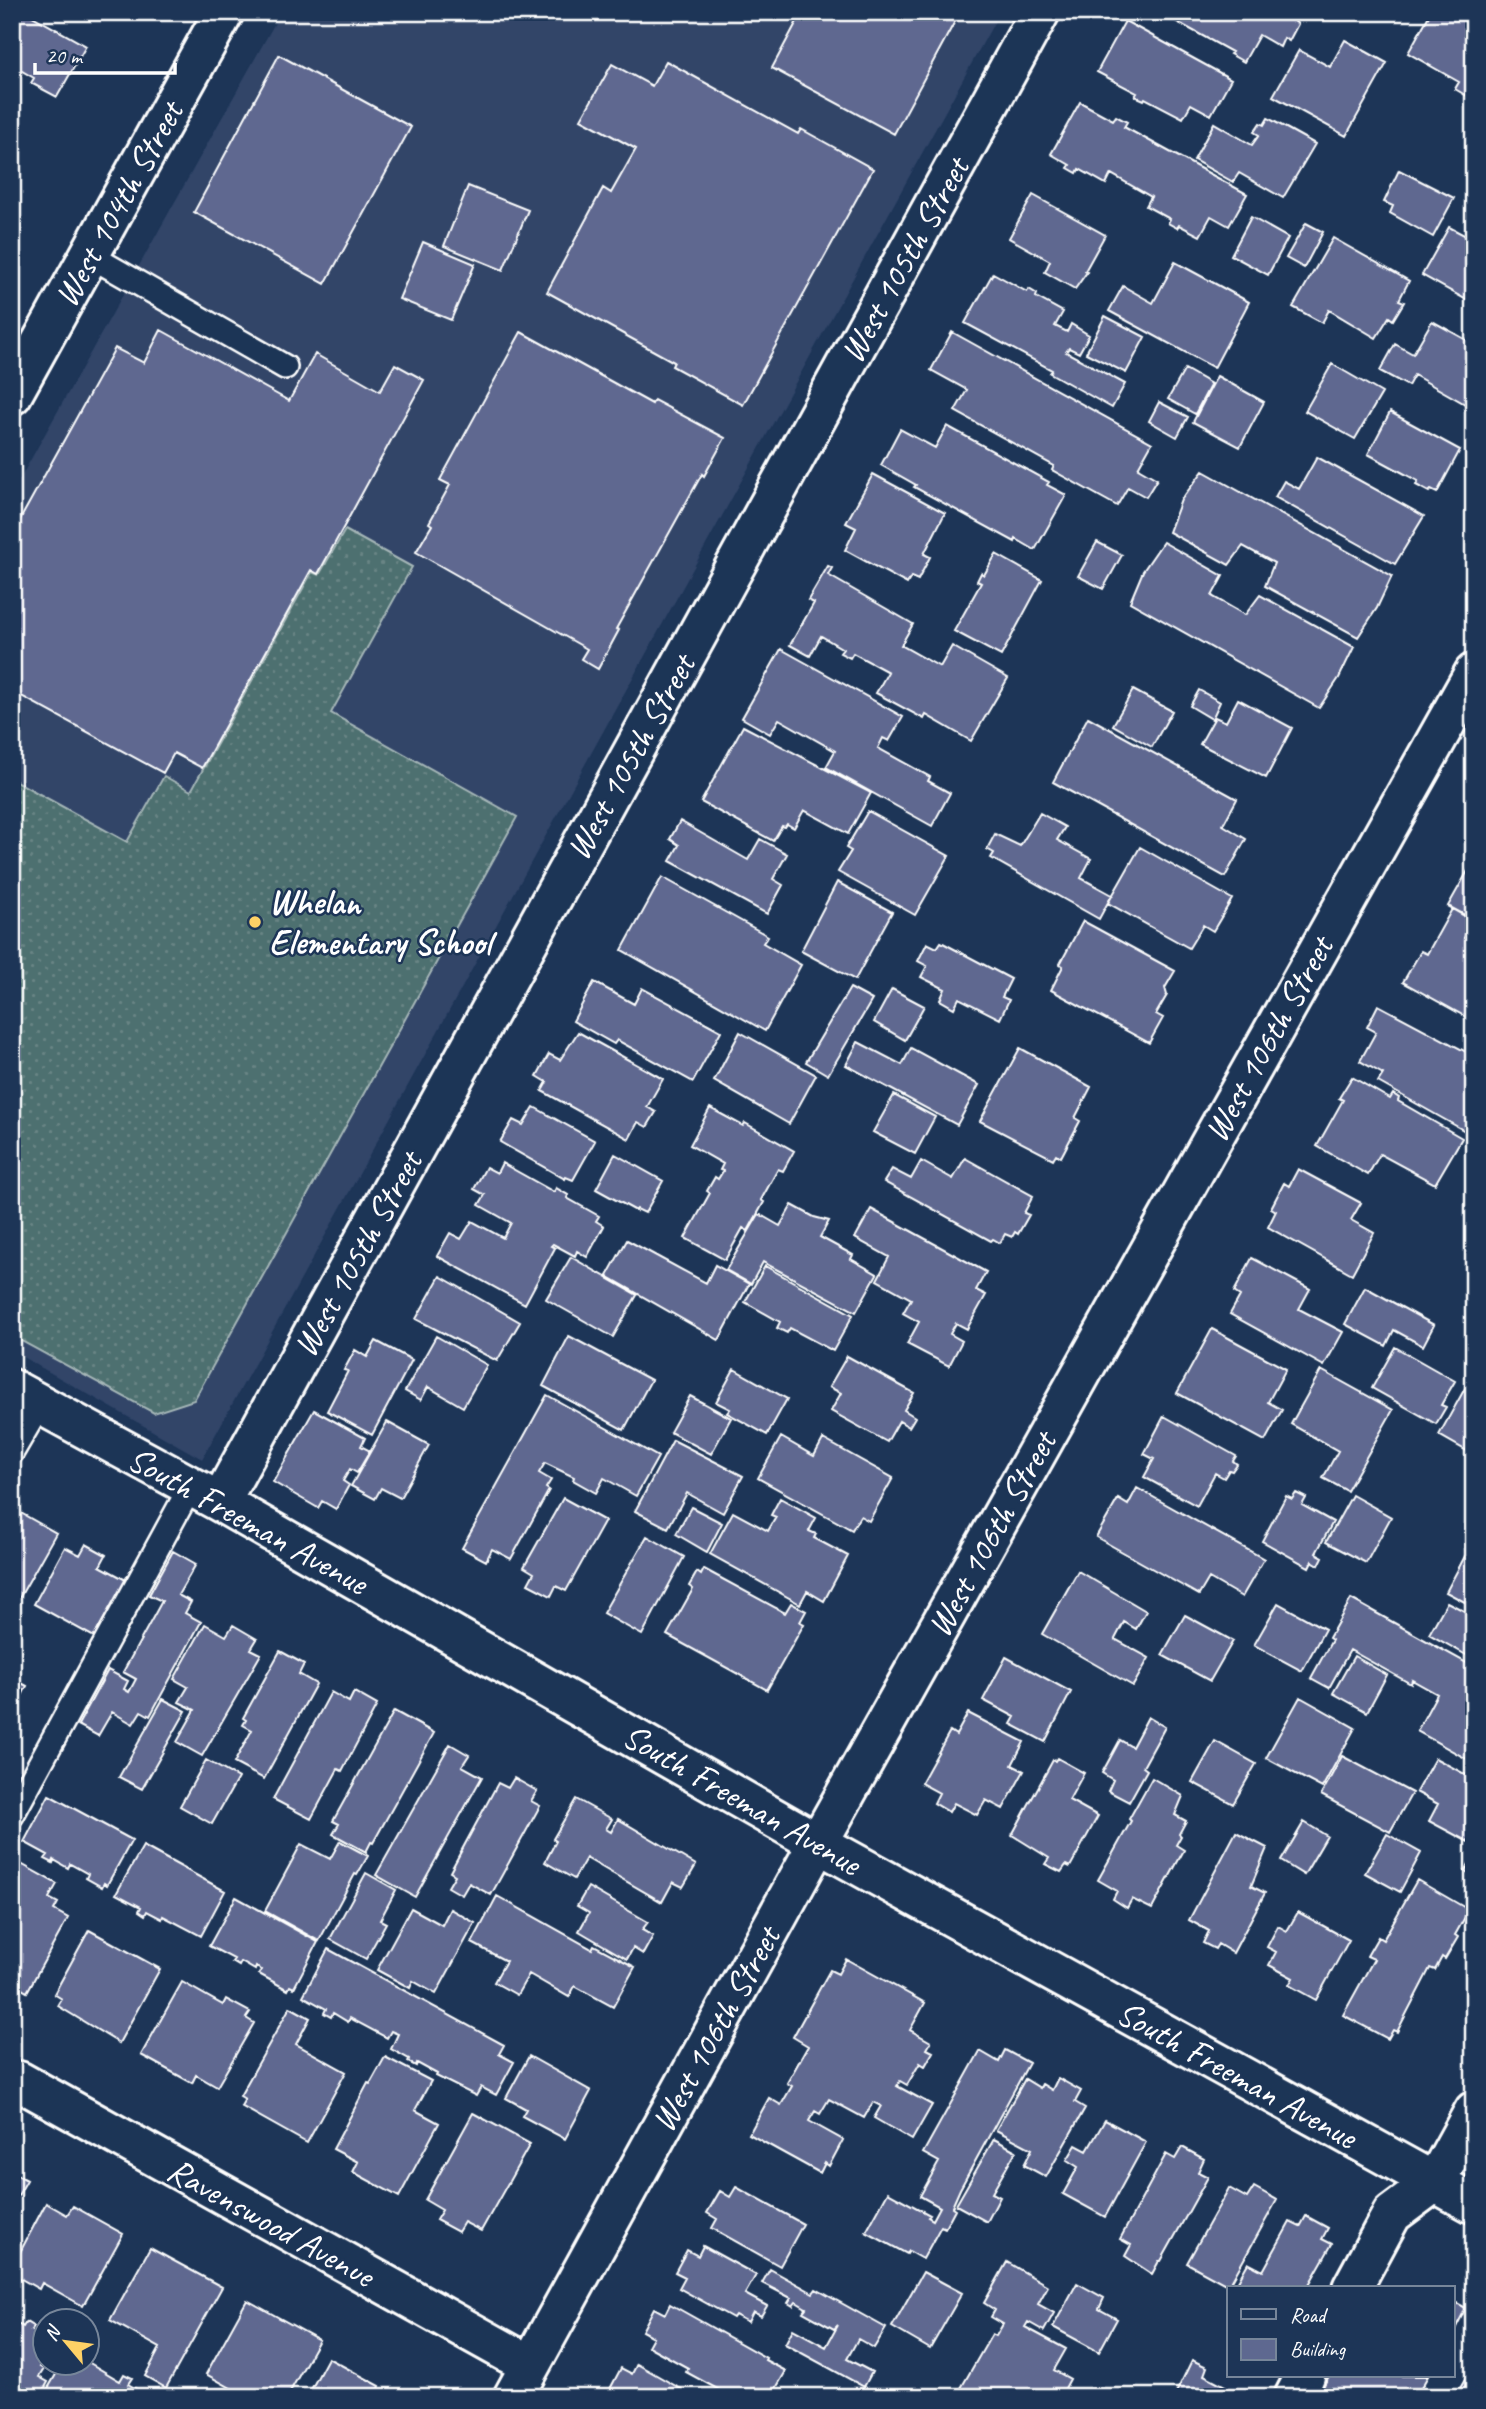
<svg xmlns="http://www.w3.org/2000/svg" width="1486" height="2409" viewBox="0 0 1486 2409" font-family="Caveat,sans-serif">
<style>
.built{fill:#304468}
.grass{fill:url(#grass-dots);stroke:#a6b7b8;stroke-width:2}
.building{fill:#5e6890;stroke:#fff;stroke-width:2}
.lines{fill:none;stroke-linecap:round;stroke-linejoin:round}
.lane-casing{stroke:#fff;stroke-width:28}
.street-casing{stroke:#fff;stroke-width:44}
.secondary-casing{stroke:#fff;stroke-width:44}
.lane{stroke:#1d3557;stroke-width:23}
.street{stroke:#1d3557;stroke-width:38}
.secondary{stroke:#1d3557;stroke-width:38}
.poi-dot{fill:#ffd166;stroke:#1d3557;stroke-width:2.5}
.labels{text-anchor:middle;stroke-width:5;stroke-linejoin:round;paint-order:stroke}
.street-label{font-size:35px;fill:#fff;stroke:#1d3557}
.poi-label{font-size:35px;font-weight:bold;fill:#fff;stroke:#1d3557;text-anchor:start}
</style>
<defs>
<pattern id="grass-dots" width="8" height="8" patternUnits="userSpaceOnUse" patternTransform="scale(1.75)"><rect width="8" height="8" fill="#4e6f70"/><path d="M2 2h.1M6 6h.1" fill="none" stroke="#698585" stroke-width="1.8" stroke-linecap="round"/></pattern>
</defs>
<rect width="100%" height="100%" fill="#1d3557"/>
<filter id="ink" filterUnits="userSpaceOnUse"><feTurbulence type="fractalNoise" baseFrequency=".0143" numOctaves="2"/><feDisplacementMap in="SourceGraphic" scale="14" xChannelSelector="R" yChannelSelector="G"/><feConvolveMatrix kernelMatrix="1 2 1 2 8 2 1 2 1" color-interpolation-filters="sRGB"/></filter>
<g filter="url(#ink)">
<path class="built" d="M281 12H1000L202 1459 12 1351V493Z"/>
<path class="grass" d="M345 530 412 567 331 713 517 817 194 1400 154 1413 12 1336V779L127 842 164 776 191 791 312 572 319 575Z"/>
<path class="building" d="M12 12H25L86 46 57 97 31 83 34 78 12 65 17 54 12 52Z
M802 12H960L894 134 772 68Z
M1159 12H1298L1294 21 1298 24 1289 41 1284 38 1280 47 1259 35 1244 62 1230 54 1232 52Z
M1431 12H1474V100L1455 89 1459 82 1408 53Z
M1125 21 1231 79 1211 115 1191 104 1183 118 1145 98 1144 100 1135 96 1137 93 1097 72Z
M1345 40 1387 63 1346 136 1273 96 1299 50 1330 67Z
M279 55 411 127 325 284 194 212Z
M666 61 798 134 801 129 873 169 743 405 672 366 674 362 547 292 603 188 611 193 636 149 581 119 612 64 652 86Z
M1080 102 1113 120 1116 116 1127 122 1124 127 1247 194 1229 226 1211 216 1200 236 1179 225 1177 228 1168 223 1170 219 1146 206 1151 197 1111 174 1106 184 1079 169 1077 173 1068 168 1070 165 1051 154Z
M1268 118 1315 144 1283 198 1239 173 1233 182 1194 160 1214 123 1252 145 1259 135 1254 132 1260 123 1264 125Z
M1399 170 1454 198 1433 237 1390 213 1393 206 1384 202Z
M468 186 528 210 503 270 444 246Z
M1033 195 1105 235 1085 271 1087 272 1075 289 1045 272 1050 261 1009 238Z
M1251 217 1288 238 1268 275 1231 255Z
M1306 223 1323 232 1304 268 1286 258Z
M1449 227 1474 240V304L1422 275Z
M1333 238 1409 281 1399 300 1404 302 1393 320 1389 317 1376 338 1329 310 1322 323 1293 307Z
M423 242 475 264 451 320 399 299Z
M1175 262 1249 302 1214 368 1109 311 1123 286 1153 303Z
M993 273 1027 292 1029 289 1037 294 1036 297 1063 312 1055 326 1067 332 1071 324 1089 335 1079 353 1069 348 1066 352 1125 384 1112 408 1050 373 1052 370 965 323Z
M1105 316 1145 337 1126 373 1086 353Z
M1432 321 1474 344V409L1414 375 1408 386 1380 371 1395 344 1413 354Z
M161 330 289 401 315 354 380 391 395 364 424 380 318 574 311 570 202 768 174 753 163 773 12 691V534L115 348 144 363Z
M521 332 652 404 654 400 725 438 704 476 702 474 616 629 619 630 598 669 581 659 587 649 416 552 432 525 429 523 450 485 440 480Z
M952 332 1152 443 1138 468 1157 479 1146 497 1128 487 1117 506 1052 470 1054 466 955 411 967 390 931 370Z
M1332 364 1382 393 1355 439 1305 411Z
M1185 369 1211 384 1195 414 1168 399Z
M1217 376 1264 402 1240 447 1193 422Z
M1159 402 1188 417 1177 437 1149 421Z
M1390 412 1460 450 1437 493 1431 490 1429 492 1416 485 1418 481 1368 454Z
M947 426 1049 482 1047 485 1066 495 1035 550 1016 539 1015 542 914 487 916 485 881 465 900 429 935 448Z
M1317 457 1424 516 1395 564 1275 497 1284 481 1299 489Z
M1203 471 1392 576 1377 608 1358 637 1265 586 1274 563 1243 546 1229 565 1169 532 1181 500Z
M873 474 945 513 924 554 930 557 918 580 911 577 907 584 845 550 856 528 846 523Z
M1097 542 1122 555 1103 589 1078 576Z
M1163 542 1223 576 1212 596 1245 615 1260 595 1354 647 1339 678 1319 708 1130 602 1143 571Z
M996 554 1042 580 1001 656 954 631 981 583 977 581 981 573 984 575Z
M828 566 832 568 828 575 913 624 901 645 940 667 952 646 1008 678 971 741 926 715 924 719 876 693 888 672 853 653 850 658 840 653 843 649 821 636 810 656 790 645 814 603 808 600Z
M781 649 903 717 889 741 883 738 878 748 930 777 928 781 950 793 932 826 826 767 835 751 779 719 770 734 742 718Z
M1133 690 1172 711 1152 747 1113 725Z
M1199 690 1220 702 1212 719 1190 706Z
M1238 699 1292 728 1266 778 1200 744 1215 717 1226 722Z
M1088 717 1237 799 1223 825 1246 839 1225 877 1053 782Z
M743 726 871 793 848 834 804 810 794 828 787 824 785 827 782 826 773 841 701 802Z
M868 811 949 856 915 915 838 872 851 851 846 848Z
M1040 813 1065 827 1057 840 1091 859 1081 878 1112 895 1099 919 991 858 994 853 987 849 995 834 1020 846Z
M680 821 748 860 760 839 787 854 773 879 783 885 767 914 670 861 679 845 670 839Z
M1140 847 1232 899 1213 931 1203 925 1189 948 1108 903Z
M1474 860V920L1448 906Z
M662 877 768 936 763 943 801 965 765 1031 622 950Z
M837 882 892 912 855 980 801 951Z
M1452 909 1473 921 1464 938 1474 943V1018L1470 1016 1468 1018 1403 982 1421 951 1427 954Z
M1083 921 1175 971 1165 988 1167 995 1156 1014 1163 1018 1149 1043 1051 990 1063 966 1060 964Z
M941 942 1011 979 1002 997 1009 1000 1000 1019 959 998 954 1008 940 1000 945 989 921 977 927 966 918 961 927 943 937 948Z
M594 982 634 1004 642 988 721 1031 693 1082 617 1040 614 1044 573 1021Z
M850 988 872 1000 828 1075 806 1062Z
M892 989 924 1006 905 1040 874 1022Z
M1378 1005 1474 1056V1115L1465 1131 1378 1082 1383 1074 1360 1061 1376 1032 1367 1027Z
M578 1032 663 1079 647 1107 656 1112 647 1127 638 1122 629 1139 542 1091 547 1082 537 1076 549 1054 560 1060Z
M740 1032 816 1075 789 1124 714 1081Z
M858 1042 902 1065 911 1048 979 1085 957 1125 846 1065Z
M1020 1048 1091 1087 1075 1118 1080 1121 1061 1157 1056 1154 1053 1159 980 1121Z
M1352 1077 1390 1099 1393 1094 1399 1098 1398 1101 1462 1138 1435 1184 1380 1154 1368 1175 1317 1146 1343 1100 1339 1098Z
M894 1095 935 1117 915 1154 873 1132Z
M534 1107 595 1141 573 1180 566 1177 565 1179 500 1142 513 1120 523 1125Z
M710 1108 743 1126 745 1123 794 1151 783 1171 778 1169 761 1200 764 1202 748 1231 743 1228 725 1260 685 1238 710 1193 707 1191 715 1177 718 1179 723 1171 720 1170 723 1164 690 1145Z
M615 1154 663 1181 645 1213 637 1209 636 1211 596 1189Z
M965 1158 1033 1196 1024 1213 1029 1215 1018 1234 1015 1232 1012 1237 1005 1234 1000 1243 993 1239 991 1241 884 1182 892 1169 911 1179 921 1161 953 1179Z
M502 1163 554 1192 556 1188 568 1195 567 1198 599 1216 596 1221 604 1226 587 1257 577 1251 575 1256 553 1244 551 1246 555 1248 525 1304 437 1256 450 1233 461 1239 472 1221 503 1238 511 1223 479 1205 485 1195 474 1189 486 1167 497 1173Z
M1298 1169 1361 1203 1351 1220 1374 1233 1352 1274 1268 1227 1276 1211 1271 1208 1284 1183 1289 1186Z
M792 1205 814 1217 829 1221 820 1237 853 1255 851 1259 877 1274 856 1312 763 1262 751 1284 726 1270 759 1214 780 1226Z
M871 1209 986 1272 976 1290 986 1295 967 1329 956 1323 950 1334 962 1341 949 1366 907 1344 919 1322 903 1313 911 1299 877 1280 889 1257 855 1238Z
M627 1240 706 1283 715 1265 749 1284 719 1340 607 1276Z
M571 1257 637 1295 613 1337 546 1299Z
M1252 1258 1310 1289 1299 1309 1343 1332 1324 1366 1230 1314 1240 1296 1234 1292Z
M765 1266 853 1315 833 1351 790 1328 787 1333 777 1328 780 1322 745 1302Z
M440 1276 520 1322 497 1361 416 1319Z
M1365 1287 1434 1325 1423 1346 1394 1330 1386 1346 1345 1324Z
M1212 1329 1286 1369 1268 1402 1282 1410 1265 1441 1177 1393Z
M436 1336 487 1365 463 1407 428 1387 421 1400 405 1391Z
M569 1336 651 1380 624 1430 543 1386Z
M376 1341 412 1360 372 1435 327 1411 348 1371 344 1370 355 1350 367 1357Z
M1395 1347 1455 1381 1441 1405 1446 1407 1436 1424 1372 1388Z
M847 1356 914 1393 904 1410 915 1417 909 1427 899 1421 887 1442 831 1411 841 1393 829 1387Z
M734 1369 787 1399 767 1435 727 1413 730 1409 716 1402Z
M1321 1370 1393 1410 1347 1491 1323 1478 1338 1451 1291 1424Z
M1474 1372V1455L1439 1435Z
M547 1395 658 1457 636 1496 604 1478 596 1493 573 1480 574 1477 545 1463 539 1473 551 1480 546 1488 549 1490 511 1559 492 1549 486 1561 462 1548Z
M690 1396 731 1418 711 1454 670 1432Z
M314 1410 365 1438 361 1446 370 1451 357 1473 350 1469 343 1481 349 1485 336 1509 322 1501 318 1508 273 1482Z
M1164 1416 1236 1456 1233 1461 1237 1464 1232 1471 1229 1470 1224 1478 1215 1473 1197 1506 1144 1477 1154 1459 1144 1454Z
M387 1422 429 1445 400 1498 381 1488 375 1499 351 1486Z
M781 1437 814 1456 823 1439 893 1478 869 1521 860 1516 852 1530 758 1478Z
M673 1440 743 1476 723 1513 687 1493 668 1528 635 1511Z
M1137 1488 1264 1559 1242 1597 1209 1578 1199 1595 1096 1537 1118 1499 1128 1505Z
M1296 1493 1306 1498 1302 1505 1333 1522 1316 1553 1323 1557 1319 1565 1312 1561 1309 1567 1262 1541 1286 1496 1292 1499Z
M1352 1495 1391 1517 1366 1563 1326 1542Z
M563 1498 605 1521 566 1591 556 1586 551 1596 528 1584 534 1573 524 1567Z
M780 1498 816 1518 809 1531 816 1534 814 1538 848 1556 824 1601 807 1591 800 1604 710 1554 733 1512 768 1531 776 1517 771 1515Z
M691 1507 722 1523 707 1552 676 1534Z
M12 1508 56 1533 12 1611Z
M647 1536 684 1557 642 1635 603 1613Z
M86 1544 106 1555 100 1566 126 1580 115 1600 119 1603 113 1613 109 1610 94 1637 34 1604 65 1547 80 1555Z
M173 1551 196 1564 178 1595 191 1602 185 1613 201 1622 150 1716 141 1711 133 1724 112 1712 98 1736 78 1725 108 1670 128 1681 124 1689 129 1692 136 1679 123 1672 162 1601 149 1595Z
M1465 1556 1474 1561V1607L1446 1592Z
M704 1569 785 1613 791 1603 806 1611 800 1622 804 1624 767 1690 667 1635 693 1589 689 1586 697 1572 701 1575Z
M1078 1571 1146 1611 1136 1629 1124 1622 1115 1639 1149 1658 1133 1686 1042 1634Z
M1351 1599 1474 1667V1763L1417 1731 1437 1694 1412 1680 1411 1684 1350 1650 1329 1688 1311 1678 1332 1640 1329 1638Z
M1447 1602 1474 1616V1645L1468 1656 1429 1634Z
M1278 1603 1325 1629 1302 1671 1254 1645Z
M1185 1615 1233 1641 1210 1681 1162 1655Z
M205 1624 226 1636 233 1625 257 1639 251 1649 261 1654 202 1756 177 1742 195 1710 179 1702 188 1687 174 1679Z
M280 1651 304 1664 299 1674 316 1684 264 1779 234 1763 252 1730 243 1725 246 1720 243 1718Z
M1354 1656 1387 1675 1367 1712 1333 1693Z
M1006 1657 1071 1692 1045 1742 1011 1724 1015 1717 983 1700Z
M12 1678 27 1686 12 1715Z
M331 1692 349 1702 354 1692 377 1705 342 1771 338 1769 311 1819 273 1799Z
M1300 1697 1355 1728 1322 1788 1266 1758Z
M163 1699 186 1711 142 1789 119 1777Z
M394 1711 434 1733 373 1843 371 1842 366 1852 333 1834 339 1824 333 1821Z
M968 1713 1024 1742 1012 1765 1024 1771 1003 1809 986 1800 977 1815 954 1803 949 1812 934 1803 939 1793 921 1783 950 1731 956 1735Z
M1148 1717 1165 1727 1143 1767 1147 1770 1129 1802 1108 1791 1113 1780 1102 1773 1120 1740 1132 1747Z
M1215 1741 1256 1764 1233 1804 1192 1782Z
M450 1744 469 1755 462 1766 482 1777 415 1897 376 1875Z
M1342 1756 1412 1793 1390 1832 1321 1795Z
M1057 1758 1084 1773 1069 1800 1098 1816 1070 1867 1066 1865 1061 1872 1045 1864 1049 1858 1012 1835 1053 1760 1055 1761Z
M1435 1758 1474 1779V1845L1429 1821 1438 1804 1416 1792Z
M206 1760 238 1778 212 1824 180 1806Z
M514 1778 537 1791 531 1801 540 1806 491 1895 469 1883 462 1895 448 1887 455 1875 450 1872 498 1783 508 1788Z
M1152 1778 1183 1796 1175 1815 1186 1821 1179 1834 1181 1836 1176 1845 1184 1850 1152 1909 1132 1899 1127 1908 1113 1899 1117 1891 1098 1880 1131 1821 1129 1819Z
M49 1795 132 1840 107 1885 104 1883 102 1887 86 1878 88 1874 70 1864 68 1868 54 1860 53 1863 45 1859 48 1855 24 1842Z
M576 1799 612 1819 606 1829 611 1832 618 1819 696 1865 683 1887 673 1882 662 1902 586 1858 574 1879 545 1862 556 1841 553 1839Z
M1304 1822 1327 1836 1304 1875 1281 1861Z
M1236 1832 1267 1848 1251 1886 1265 1893 1233 1953 1218 1944 1215 1949 1203 1943 1209 1931 1189 1920Z
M1387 1834 1421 1853 1400 1892 1365 1873Z
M340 1841 368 1856 357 1875 355 1874 319 1941 265 1911 301 1844 330 1859Z
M143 1846 225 1891 201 1936 163 1916 162 1919 147 1911 145 1915 139 1911 141 1907 116 1894Z
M1474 1855V1876L1465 1871Z
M12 1859 57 1884 49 1898 58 1903 54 1910 68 1918 27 1992 12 1983Z
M366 1873 396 1890 380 1920 386 1923 366 1959 330 1939Z
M1417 1880 1469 1910 1455 1935 1458 1937 1445 1959 1442 1957 1435 1970 1430 1968 1397 2032 1393 2030 1388 2039 1343 2015 1374 1959 1367 1956 1378 1937 1383 1940Z
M588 1887 648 1922 642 1930 653 1936 643 1954 633 1948 627 1959 579 1931 589 1913 577 1906Z
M497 1896 592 1949 594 1945 635 1967 613 2007 575 1986 569 1997 529 1974 517 1995 494 1982 506 1961 472 1943Z
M236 1897 318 1942 294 1988 290 1986 288 1990 259 1974 261 1970 256 1967 255 1970 241 1962 239 1966 232 1962 234 1959 209 1946Z
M411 1908 442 1925 450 1909 475 1923 436 1994 413 1981 410 1988 377 1970Z
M1298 1912 1349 1940 1316 2000 1289 1985 1293 1978 1269 1965 1276 1952 1267 1947 1278 1926 1287 1931Z
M89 1930 160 1969 119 2043 58 2006 62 1999 54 1994Z
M328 1949 504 2045 499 2054 514 2062 496 2095 481 2087 476 2096 436 2076 437 2074 417 2063 416 2066 408 2062 409 2059 391 2049 398 2034 391 2031 387 2038 350 2018 348 2022 333 2013 331 2017 324 2013 326 2009 303 1996Z
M846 1959 925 2003 910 2030 931 2042 927 2049 933 2052 925 2066 920 2063 907 2085 900 2081 897 2086 932 2105 912 2140 874 2118 881 2106 873 2102 864 2118 829 2099 820 2114 815 2111 809 2121 843 2140 829 2166 825 2163 820 2173 749 2134 769 2098 781 2105 792 2086 787 2083 808 2046 793 2037 830 1970 838 1974Z
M182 1982 223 2005 226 1999 250 2012 246 2018 254 2023 217 2087 196 2075 192 2083 141 2055Z
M290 2007 310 2018 296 2044 346 2072 307 2143 241 2106 245 2099 240 2096Z
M1005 2050 1029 2063 960 2189 952 2207 955 2209 945 2228 941 2226 923 2259 909 2251 907 2254 866 2232 888 2192 930 2215 928 2217 933 2220 940 2207 920 2196 939 2162 923 2153 980 2051 999 2062Z
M529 2056 591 2091 565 2139 522 2116 526 2109 506 2098Z
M385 2057 431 2081 415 2110 439 2123 399 2197 353 2172 358 2162 333 2149 368 2083 370 2084Z
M1058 2078 1081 2091 1075 2102 1085 2108 1046 2177 1024 2165 1032 2149 996 2130 1025 2079 1040 2088 1042 2084 1052 2090Z
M473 2113 530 2144 481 2231 464 2222 458 2232 436 2220 442 2210 425 2200Z
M1105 2120 1146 2142 1105 2217 1063 2194 1078 2167 1067 2160 1076 2145 1087 2151Z
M994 2139 1016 2151 992 2193 1000 2197 987 2222 956 2205Z
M1182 2147 1204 2159 1198 2172 1208 2177 1161 2261H1159L1152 2274 1125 2256 1131 2245 1120 2239 1166 2154 1175 2159Z
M12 2172 27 2180 12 2206Z
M736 2187 803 2224 780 2266 712 2228 717 2219 707 2213 720 2191 730 2197Z
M1254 2187 1277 2200 1229 2286 1187 2263 1229 2188 1247 2198Z
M46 2203 67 2215 73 2206 123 2234 83 2306 42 2283 39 2289 16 2276 19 2271 12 2267Z
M1306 2216 1328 2228 1322 2239 1332 2244 1307 2288H1234L1248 2263 1263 2271 1290 2222 1300 2227Z
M703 2246 756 2275 745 2294 767 2306 761 2316 753 2312 748 2322 735 2315 733 2318 679 2288 685 2277 675 2272 687 2250 698 2256Z
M150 2248 222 2287 166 2388 145 2376 160 2348 110 2320Z
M1007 2262 1048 2286 1038 2304 1054 2313 1044 2331 1028 2322 1025 2327 1066 2349 1054 2370 1070 2379 1062 2394 1064 2397 957 2395 992 2334 996 2336 1003 2324 991 2317 995 2310 984 2303Z
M770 2269 813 2293 816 2289 886 2328 874 2348 858 2339 847 2359 872 2372 864 2387 785 2344 793 2329 826 2347 838 2325 834 2329 803 2312 806 2308 796 2302 793 2306 788 2303 791 2298 762 2283Z
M923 2272 962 2293 930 2349 892 2327Z
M1077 2283 1104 2298 1099 2309 1117 2319 1099 2352 1053 2327Z
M247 2300 319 2340 287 2397H247L206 2374Z
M1453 2301 1466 2308 1453 2333Z
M670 2304 766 2358 765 2360 786 2371 771 2397H732L686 2372 688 2368 648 2346 653 2337 642 2331 654 2308 665 2314Z
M12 2321 23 2327 26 2322 34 2327 31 2330 46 2338V2356L40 2367 44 2369 39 2377 48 2382 40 2397H31L22 2392 24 2389 12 2382Z
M328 2358 380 2386 376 2397H307Z
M1192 2360 1207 2367 1204 2375 1227 2387 1222 2397H1174Z
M88 2362 120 2381 124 2374 132 2378 128 2384 150 2397H43L62 2364Z
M637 2364 695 2397H619L609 2391 621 2368 632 2374Z
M1474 2364V2397H1455Z
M1329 2376H1428L1416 2397H1317Z"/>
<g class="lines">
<g class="lane-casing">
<path id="lane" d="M89 255 285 367
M12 1452 40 1404
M12 1815 191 1486"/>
</g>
<g class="street-casing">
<path id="street" d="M12 1389 220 1502 818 1843 1474 2204
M220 1502 1040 12
M12 2080 19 2081 530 2365
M1352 2288 1392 2214 1435 2182 1474 2111
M513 2397 818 1843 1474 673
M1294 2397 1305 2376"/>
</g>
<g class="secondary-casing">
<path id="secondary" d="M12 395 224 12"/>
</g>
<use href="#lane" class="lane"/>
<use href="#street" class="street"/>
<use href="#secondary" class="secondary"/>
</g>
</g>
<circle class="poi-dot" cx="255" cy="922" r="7"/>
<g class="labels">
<g class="street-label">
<text transform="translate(118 204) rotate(-61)" y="12">West 104th Street</text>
<text transform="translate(904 260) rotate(-61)" y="12">West 105th Street</text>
<text transform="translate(630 757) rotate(-61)" y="12">West 105th Street</text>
<text transform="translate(1268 1039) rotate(-61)" y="12">West 106th Street</text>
<text transform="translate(357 1254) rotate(-61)" y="12">West 105th Street</text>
<text transform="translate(248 1520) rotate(29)" y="12">South Freeman Avenue</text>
<text transform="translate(991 1534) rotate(-61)" y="12">West 106th Street</text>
<text transform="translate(742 1799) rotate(30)" y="12">South Freeman Avenue</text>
<text transform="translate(715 2029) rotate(-61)" y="12">West 106th Street</text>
<text transform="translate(1237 2074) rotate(29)" y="12">South Freeman Avenue</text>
<text transform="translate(271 2222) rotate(29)" y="12">Ravenswood Avenue</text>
</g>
<g class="poi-label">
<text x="269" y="914">Whelan<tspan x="269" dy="40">Elementary School</tspan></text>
</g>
</g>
<rect width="1486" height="2409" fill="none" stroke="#1d3557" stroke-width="42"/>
<rect x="21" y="21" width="1444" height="2367" fill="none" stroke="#fff" stroke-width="2.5" filter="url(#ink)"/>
<rect x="1227" y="2286" width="228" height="91" fill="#1d3557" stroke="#77869a" stroke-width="2"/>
<rect x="1241" y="2309" width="35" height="10" fill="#1d3557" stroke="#77869a" stroke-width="2"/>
<text x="1290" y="2322" font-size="21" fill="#ffffff">Road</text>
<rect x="1241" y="2339" width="35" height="21" fill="#5e6890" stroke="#77869a" stroke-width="2"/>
<text x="1290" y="2356" font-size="21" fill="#ffffff">Building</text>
<g transform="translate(66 2342) rotate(299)"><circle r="33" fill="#1d3557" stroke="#77869a" stroke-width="2"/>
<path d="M0-5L12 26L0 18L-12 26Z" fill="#ffd166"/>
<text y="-10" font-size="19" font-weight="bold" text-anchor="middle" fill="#ffffff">N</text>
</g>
<path d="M35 63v10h140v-10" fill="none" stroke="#ffffff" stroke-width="3.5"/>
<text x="46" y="63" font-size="21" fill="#ffffff" stroke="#1d3557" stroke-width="5" paint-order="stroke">20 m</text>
</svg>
